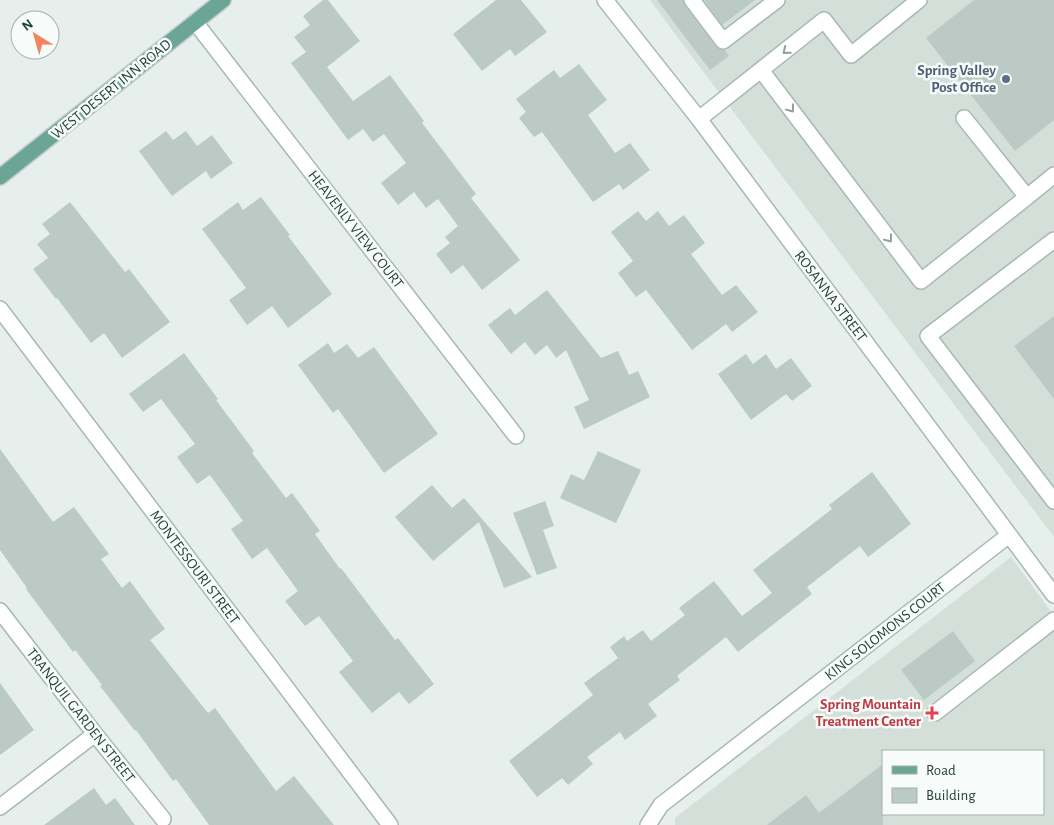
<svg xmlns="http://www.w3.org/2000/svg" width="1054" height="825" viewBox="0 0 1054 825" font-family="'Alegreya Sans',sans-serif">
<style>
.built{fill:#d4dfda;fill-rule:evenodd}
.building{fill:#bbcac4}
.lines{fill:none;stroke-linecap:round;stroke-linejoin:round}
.minor-casing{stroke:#a8b8b2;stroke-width:18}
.major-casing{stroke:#c2cac8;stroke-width:18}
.minor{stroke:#fff;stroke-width:15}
.major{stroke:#6aa596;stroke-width:15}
.oneway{stroke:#92a09c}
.service-dot{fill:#5c6f8a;stroke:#f7fbf9;stroke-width:2}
.health-dot{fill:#e0444e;stroke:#f7fbf9;stroke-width:2}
.labels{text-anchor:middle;stroke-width:5;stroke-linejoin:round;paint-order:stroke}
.service-label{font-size:15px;font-weight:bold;fill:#4e5e75;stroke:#f7fbf9;text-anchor:end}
.street-label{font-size:15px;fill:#24423a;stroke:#f7fbf9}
.health-label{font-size:15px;font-weight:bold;fill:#be3a42;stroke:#f7fbf9;text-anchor:end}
</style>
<rect width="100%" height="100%" fill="#e6efeb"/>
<path class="built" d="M650 0H1054V537L696 62Z
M1011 557 1054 616V825H675V818ZM883 751H1043V814H883Z"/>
<path class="building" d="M323 0H328L360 41 327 67 353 101 390 75 424 121 422 123 476 194 471 198 520 260 482 290 463 265 451 274 436 254 450 243 445 237 458 226 438 199 426 208 414 192 398 205 381 183 406 163 384 134 373 142 363 129 348 140 291 63 306 52 294 37 310 25 303 16Z
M496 0H521L547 32 515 56 510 49 482 71 453 34Z
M657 0H683L685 6 716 47 720 50H725L729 56 710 70Z
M704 0H755L722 25Z
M974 0H1054V120L1015 151 926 38Z
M579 64 607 100 588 115 615 153 630 143 650 170 623 190 619 184 593 202 542 132 534 137 519 118 526 112 516 99 554 70 560 78Z
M166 131 173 140 186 131 197 146 212 135 233 163 211 179 206 171 172 196 139 151Z
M261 197 290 235 288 236 332 294 288 328 272 306 247 325 229 300 246 288 202 229 238 202 243 210Z
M70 202 125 272 129 269 170 322 122 358 104 333 91 343 57 298 56 299 33 269 48 258 37 244 50 234 42 224Z
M638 211 646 221 658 211 669 226 684 215 705 243 691 254 722 295 736 285 758 312 732 332 726 324 692 350 646 290 636 297 618 273 633 261 611 232Z
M547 290 601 358 618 351 629 375 638 371 650 397 584 429 574 407 589 400 566 350 556 358 547 345 535 355 525 342 511 354 488 325 510 308 515 315Z
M1054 316V399L1014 346Z
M328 343 334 353 347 344 358 358 374 347 438 434 384 473 338 409 333 413 298 365Z
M184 353 218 399 216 400 254 451 252 453 286 498 292 493 320 531 315 534 340 569 341 568 395 640 398 638 434 684 409 704 399 692 372 713 339 672 353 661 319 616 305 626 285 601 298 591 267 548 252 559 231 529 243 521 210 475 197 484 177 457 195 444 161 399 143 412 129 394Z
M746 354 753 364 766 354 776 369 791 358 812 386 792 401 786 394 751 420 718 374Z
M0 449 53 522 74 507 109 554 101 559 122 588 130 581 165 629 150 640 208 713 215 708 276 791 294 776 334 825H209L176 779 173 781 136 730 135 731 100 686 102 685 75 650 73 652 26 589 27 588 0 550Z
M598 451 641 470 616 523 560 498 571 474 584 480Z
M872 472 911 524 868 557 860 546 807 587 812 594 738 652 726 637 677 676 680 680 648 704 657 716 625 740 620 732 587 757 593 764 568 785 562 778 537 797 509 761 593 695 584 683 618 658 610 647 624 636 627 641 643 630 651 641 685 615 679 608 714 581 742 616 772 593 753 570 832 509 829 505Z
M432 485 452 508 464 498 532 577 504 588 479 522 433 561 395 517Z
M545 501 554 526 543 530 557 568 537 575 513 513Z
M953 631 975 661 924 700 901 670Z
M0 683 34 730 0 755Z
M883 764V825H767L806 795 819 813Z
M94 788 106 805 115 798 135 825H44Z"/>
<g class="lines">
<g class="minor-casing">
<path id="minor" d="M605 0 699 119 1054 595
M692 0 723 41 777 0
M195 22 516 436
M761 70 921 281 1027 197 964 118
M699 119 824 20 851 55 919 0
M1027 197 1054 175
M1054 240 928 336 1054 501
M0 309 390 825
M0 611 95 734 163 819
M935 713 1054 620
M0 807 95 734
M648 825 661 805 1009 535"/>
</g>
<g class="major-casing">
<path id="major" d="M0 177 223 0"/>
</g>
<use href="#minor" class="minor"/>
<use href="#major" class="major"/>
</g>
<defs><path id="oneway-chevron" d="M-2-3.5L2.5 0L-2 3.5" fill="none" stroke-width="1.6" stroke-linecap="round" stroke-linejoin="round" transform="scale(1.25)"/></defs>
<g class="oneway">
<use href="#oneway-chevron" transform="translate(786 51) rotate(141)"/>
<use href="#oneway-chevron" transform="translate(791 109) rotate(53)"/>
<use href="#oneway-chevron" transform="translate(889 239) rotate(53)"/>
</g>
<circle class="service-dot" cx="1006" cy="79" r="5"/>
<path class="health-dot" d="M929.5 705.5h5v5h5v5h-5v5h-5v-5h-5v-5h5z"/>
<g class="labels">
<g class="service-label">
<text x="996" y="75">Spring Valley<tspan x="996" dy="17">Post Office</tspan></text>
</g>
<g class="street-label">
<text transform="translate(111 89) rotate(-39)" y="5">WEST DESERT INN ROAD</text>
<text transform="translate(356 229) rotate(52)" y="5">HEAVENLY VIEW COURT</text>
<text transform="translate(831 296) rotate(53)" y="5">ROSANNA STREET</text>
<text transform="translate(195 567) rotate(53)" y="5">MONTESSOURI STREET</text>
<text transform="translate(885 631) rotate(-38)" y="5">KING SOLOMONS COURT</text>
<text transform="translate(81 715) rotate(52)" y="5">TRANQUIL GARDEN STREET</text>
</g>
<g class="health-label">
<text x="921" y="709">Spring Mountain<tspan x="921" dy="17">Treatment Center</tspan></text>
</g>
</g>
<rect x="882" y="750" width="162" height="65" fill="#f7fbf9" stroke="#a3b1ad"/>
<rect x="892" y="766" width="25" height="8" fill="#6aa596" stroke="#a3b1ad"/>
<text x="926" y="775" font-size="15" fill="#24423a">Road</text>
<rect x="892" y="788" width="25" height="15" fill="#bbcac4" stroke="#a3b1ad"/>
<text x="926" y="800" font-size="15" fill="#24423a">Building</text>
<g transform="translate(35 35) rotate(323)"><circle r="24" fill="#f7fbf9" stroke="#a3b1ad"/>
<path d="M0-4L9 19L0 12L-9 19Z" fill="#f4845f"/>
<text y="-8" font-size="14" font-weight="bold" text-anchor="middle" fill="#24423a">N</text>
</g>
</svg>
